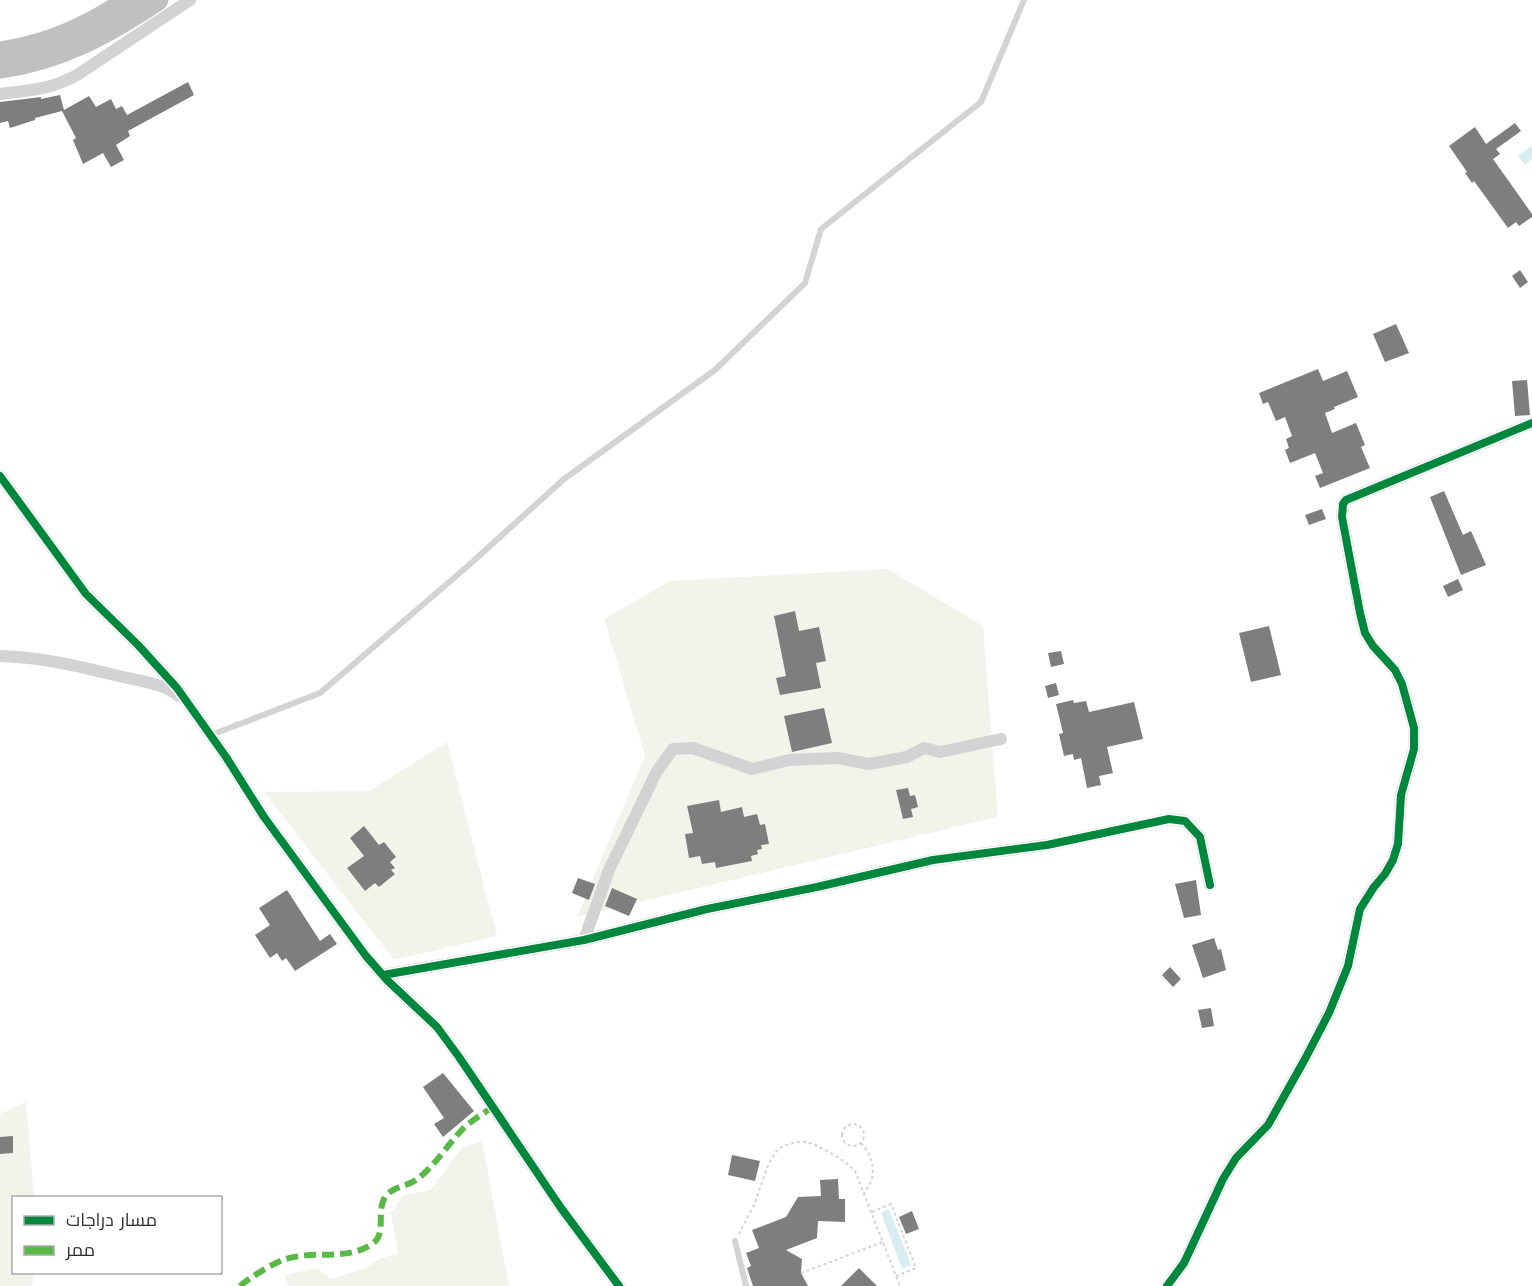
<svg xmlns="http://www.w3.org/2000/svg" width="1532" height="1286" viewBox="0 0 1532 1286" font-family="'Work Sans',Cairo,sans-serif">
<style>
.green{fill:#f2f4ec}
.water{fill:#d9edf1}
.building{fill:#7e7e7e}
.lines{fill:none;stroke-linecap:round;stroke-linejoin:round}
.path{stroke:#d3d3d3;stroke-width:2;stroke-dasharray:3 3;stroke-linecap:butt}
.lane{stroke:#d3d3d3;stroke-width:6}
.street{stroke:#d3d3d3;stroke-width:12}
.highway{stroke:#c0c0c0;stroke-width:21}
.quiet{stroke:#58b947;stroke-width:6;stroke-dasharray:12 6;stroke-linecap:butt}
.cycleway-casing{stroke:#fff;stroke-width:11}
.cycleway{stroke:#00873e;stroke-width:8}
</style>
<rect width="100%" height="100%" fill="#fff"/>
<path class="green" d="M888 569 983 626 998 817 577 917 645 756 604 619 670 581Z
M447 742 497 936 394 960 264 792 369 791Z
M26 1102 34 1197 14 1198V1272L34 1273 32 1286H0V1114Z
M482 1141 509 1286H288L285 1275 316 1268 332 1279 366 1268 381 1258 398 1254 391 1213 403 1195 430 1190 462 1148Z"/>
<path class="water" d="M1532 145V159L1525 165 1518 156Z
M889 1209 911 1265 902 1269 881 1213Z"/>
<path class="building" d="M188 82 194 95 128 131 130 136 116 145 124 160 111 167 103 153 83 164 73 140 76 138 62 111 35 118V120L10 128 8 121 0 123V102L41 97V99L60 95 64 110 89 96 96 107 111 99 116 109 122 106 127 115Z
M1515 123 1521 131 1496 149 1500 154 1493 159 1532 214V217L1519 226 1516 222 1508 228 1474 181 1472 183 1465 173 1467 172 1449 146 1475 127 1486 144Z
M1520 270 1528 282 1520 288 1512 276Z
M1396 324 1409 353 1385 362 1373 334Z
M1318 369 1323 381 1347 371 1358 397 1334 407 1335 409 1325 413 1332 433 1356 423 1365 445 1361 447 1370 468 1320 488 1315 476 1323 473 1315 453 1290 463 1285 450 1289 448 1286 439 1292 436 1285 417 1276 421 1268 402 1263 404 1259 393Z
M1527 380 1530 415 1515 416 1512 381Z
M1444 491 1463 535 1471 531 1486 565 1461 575 1430 497Z
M1322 509 1326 519 1309 525 1305 515Z
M1458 579 1463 590 1448 597 1443 586Z
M795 611 799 631 819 627 826 661 816 663 821 688 780 695 776 678 786 676 774 616Z
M1269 626 1281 675 1251 682 1239 633Z
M1061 651 1064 664 1051 667 1048 653Z
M1056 683 1059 695 1048 698 1045 686Z
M1073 700 1074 703 1086 701 1089 712 1134 702 1143 739 1107 747 1113 773 1099 776 1101 785 1087 788 1081 758 1074 760 1073 754 1064 756 1059 734 1063 733 1056 704Z
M824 708 832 743 792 752 784 716Z
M908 788 910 796 915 795 918 807 911 809 913 817 903 819 896 790Z
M719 800 721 812 742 807 744 817 757 814 760 825 765 824 769 844 761 845 762 849 757 850 758 854 751 856 752 861 716 868 715 862 702 864 700 856 689 858 685 834 693 833 687 806Z
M364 826 379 845 384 842 396 857 390 862 395 868 391 870 395 874 379 887 375 883 365 891 347 868 364 856 350 838Z
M578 878 595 884 589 900 572 893Z
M1196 880 1201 915 1184 918 1175 884Z
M612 888 637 899 629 916 605 906Z
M287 890 320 941 330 934 337 944 295 971 286 958 282 961 277 953 270 958 255 935 270 925 259 908Z
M1214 938 1218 950 1221 949 1226 970 1203 978 1192 945Z
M1170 967 1181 979 1173 987 1162 975Z
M1211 1008 1214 1026 1202 1028 1198 1010Z
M443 1073 474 1111 443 1137 434 1124 444 1118 423 1087Z
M13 1136V1153L0 1154V1137Z
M732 1155 760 1161 755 1181 728 1175Z
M838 1179 839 1199H845V1222L818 1221 817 1238 786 1250 802 1259 801 1273 808 1286H753L747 1268 751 1266 746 1253 759 1248 752 1230 786 1217 798 1197 821 1196 820 1180Z
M912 1211 919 1229 906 1234 899 1217Z
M859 1268 877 1286H841Z"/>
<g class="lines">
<path class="path" d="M842 1135a11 11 0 1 1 22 0a11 11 0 1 1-22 0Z
M861 1143C874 1158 878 1176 864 1193
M872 1212 891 1204 916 1268 896 1276
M739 1234 754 1205 769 1163 778 1149C785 1145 797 1141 806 1142 817 1144 848 1162 855 1171L900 1286
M801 1273 883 1242"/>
<path class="lane" d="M211 735 320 693 469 565 564 479 715 370 805 283 821 229 981 102 1024 0
M735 1241 746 1286"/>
<path class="street" d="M0 94C30 90 50 90 77 75L190 0
M0 476 86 594 138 645 177 688 226 757 264 817 366 956 388 981 437 1027 459 1057 561 1208 619 1286
M0 656C42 657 82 667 123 677 141 681 164 684 179 696
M584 940 609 870 657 771 673 749 693 748 752 769 789 760 838 758 869 764 907 757 924 748 940 752 1001 739
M383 975 584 940 707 909 817 887 933 860 1047 845 1169 819 1185 821 1200 837 1210 885
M1167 1286 1184 1263 1223 1179 1236 1158 1268 1125 1305 1059 1329 1013 1348 966 1360 909 1374 887 1385 874 1393 860 1398 844 1401 795 1414 749V728L1402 684 1395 670 1373 646 1365 633 1360 613 1342 517 1343 504 1346 500 1532 423"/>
<path class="highway" d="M0 52C49 45 87 27 128 0
M0 68C60 60 109 33 158 0"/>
<path class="quiet" d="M240 1286C249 1278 272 1264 283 1260 312 1249 345 1262 372 1244 387 1235 376 1211 385 1197 393 1186 406 1187 416 1180 433 1168 446 1147 460 1132 468 1122 482 1115 492 1107"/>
<g class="cycleway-casing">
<path id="cycleway" d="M0 476 86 594 138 645 177 688 226 757 264 817 366 956 388 981 437 1027 459 1057 561 1208 619 1286
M383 975 584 940 707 909 817 887 933 860 1047 845 1169 819 1185 821 1200 837 1210 885
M1167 1286 1184 1263 1223 1179 1236 1158 1268 1125 1305 1059 1329 1013 1348 966 1360 909 1374 887 1385 874 1393 860 1398 844 1401 795 1414 749V728L1402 684 1395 670 1373 646 1365 633 1360 613 1342 517 1343 504 1346 500 1532 423"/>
</g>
<use href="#cycleway" class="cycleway"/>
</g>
<rect x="12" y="1196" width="210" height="78" fill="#ffffff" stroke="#ababab" stroke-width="1.5"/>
<rect x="24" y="1216" width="30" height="9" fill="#00873e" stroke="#ababab" stroke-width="1.5"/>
<text x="66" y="1226" font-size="18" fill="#2e2e2e">مسار دراجات</text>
<rect x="24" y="1246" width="30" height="9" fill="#58b947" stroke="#ababab" stroke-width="1.5"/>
<text x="66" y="1256" font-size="18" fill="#2e2e2e">ممر</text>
</svg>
